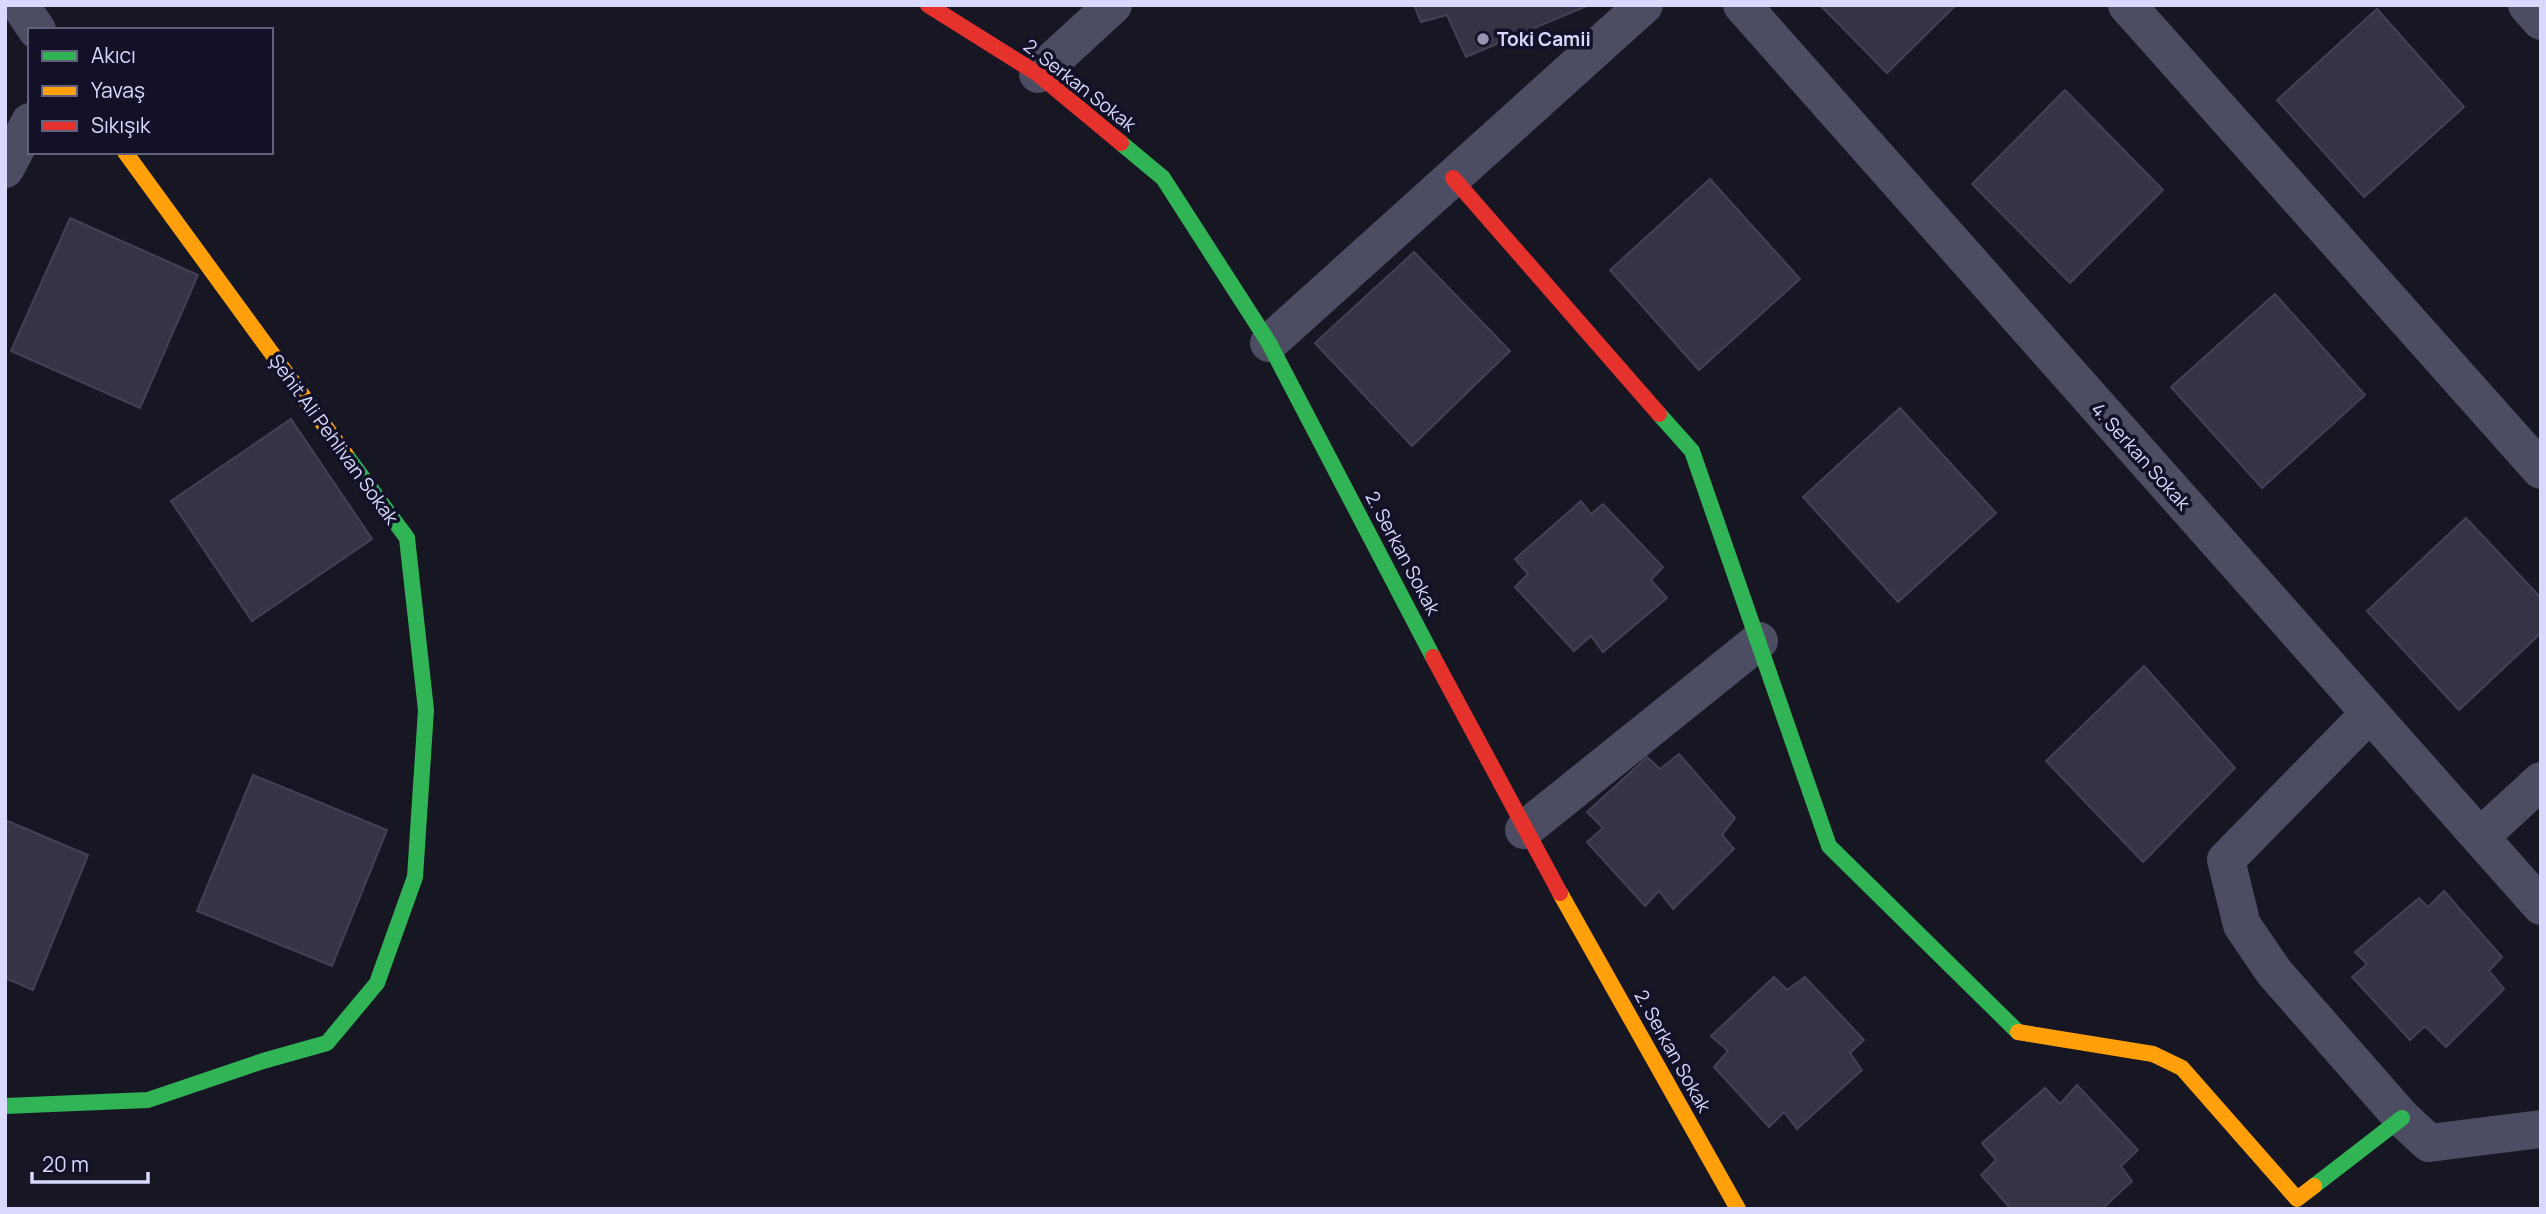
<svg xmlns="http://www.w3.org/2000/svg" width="2546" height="1214" viewBox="0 0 2546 1214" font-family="Manrope,sans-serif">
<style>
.building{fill:#353444;stroke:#434156;stroke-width:2}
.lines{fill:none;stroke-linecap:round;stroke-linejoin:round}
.street{stroke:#4c4d62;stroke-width:38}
.fast{stroke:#30b455;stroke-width:16}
.slow{stroke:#ff9f0a;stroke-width:16}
.jam{stroke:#e5322d;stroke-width:16}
.poi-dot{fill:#9595b1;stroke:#121128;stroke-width:2.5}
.labels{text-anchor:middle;stroke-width:7;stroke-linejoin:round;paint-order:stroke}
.poi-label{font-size:19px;font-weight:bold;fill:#d9d9fd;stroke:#121128;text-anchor:start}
.street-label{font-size:19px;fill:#d9d9fd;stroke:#121128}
</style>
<rect width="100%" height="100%" fill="#171623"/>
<path class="building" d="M1414 5H1589L1466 57 1447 15 1421 22Z
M1820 5H1956L1887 73Z
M2377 9 2464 107 2364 197 2277 100Z
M2065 90 2163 190 2070 283 1972 184Z
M1710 179 1800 279 1699 370 1610 270Z
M70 218 198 275 140 408 11 351Z
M1414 252 1510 351 1412 446 1315 343Z
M2275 294 2365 395 2262 488 2171 387Z
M1900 408 1996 513 1898 602 1803 497Z
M291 419 372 539 252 621 171 501Z
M1581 501 1591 514 1603 504 1663 567 1651 580 1667 598 1603 652 1591 636 1574 651 1515 587 1528 574 1515 559Z
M2466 518 2541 598V633L2459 710 2367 611Z
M2144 666 2235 768 2143 862 2046 761Z
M1679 754 1735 818 1722 835 1734 849 1673 909 1659 891 1645 906 1587 842 1603 828 1587 812 1647 757 1660 769Z
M253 775 387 830 332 966 197 911Z
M5 820 88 855 33 990 5 978Z
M2444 891 2502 957 2489 971 2504 989 2446 1047 2425 1026 2410 1040 2352 977 2367 964 2355 952 2419 898 2428 907Z
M1774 977 1787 990 1805 977 1864 1040 1850 1053 1862 1070 1797 1129 1784 1112 1769 1127 1714 1067 1728 1051 1711 1036Z
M2077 1085 2138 1150 2121 1166 2132 1181 2102 1209H2011L1981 1175 1996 1160 1982 1143 2045 1088 2060 1104Z"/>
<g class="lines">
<path class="street" d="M20 5 37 30
M1742 5 2541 906
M2127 5 2541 470
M2527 5 2541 21
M1038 74 1113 5
M5 169 30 122
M1269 343 1644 5
M2370 713 2226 860 2242 925 2274 972 2402 1118 2429 1143 2541 1129
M1524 830 1759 641
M2480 837 2541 781"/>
<path class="fast" d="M1121 143 1163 178 1269 343 1433 657
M1659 414 1692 451 1829 846 2018 1032
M5 1106 148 1100 263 1061 327 1043 377 983 415 877 426 710 407 538 346 455
M2314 1186 2402 1118"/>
<path class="slow" d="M125 152 346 455
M1560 893 1738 1209
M2018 1032 2153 1054 2182 1068 2297 1199 2314 1186"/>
<path class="jam" d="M928 5 1038 74 1121 143
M1453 178 1659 414
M1433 657 1560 893"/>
</g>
<circle class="poi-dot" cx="1483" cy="39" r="7"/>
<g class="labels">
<g class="poi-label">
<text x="1497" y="46">Toki Camii</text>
</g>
<g class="street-label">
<text transform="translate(1080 85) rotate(38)" y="7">2. Serkan Sokak</text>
<text transform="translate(334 439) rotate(54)" y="7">Şehit Ali Pehlivan Sokak</text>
<text transform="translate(2141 456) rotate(48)" y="7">4. Serkan Sokak</text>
<text transform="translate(1403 553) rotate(62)" y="7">2. Serkan Sokak</text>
<text transform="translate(1673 1051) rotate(61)" y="7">2. Serkan Sokak</text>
</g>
</g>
<rect width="2546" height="1214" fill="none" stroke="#d9d9fd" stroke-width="14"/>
<rect x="28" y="28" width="245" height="126" fill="#121128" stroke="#62617d" stroke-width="2"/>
<rect x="42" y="51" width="35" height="10" fill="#30b455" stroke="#62617d" stroke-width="2"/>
<text x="91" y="63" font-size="21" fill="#d9d9fd">Akıcı</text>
<rect x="42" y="86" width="35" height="10" fill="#ff9f0a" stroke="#62617d" stroke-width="2"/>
<text x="91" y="98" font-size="21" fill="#d9d9fd">Yavaş</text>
<rect x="42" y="121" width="35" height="10" fill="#e5322d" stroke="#62617d" stroke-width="2"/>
<text x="91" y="133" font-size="21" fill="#d9d9fd">Sıkışık</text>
<path d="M32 1172v10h116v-10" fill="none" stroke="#d9d9fd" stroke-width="3.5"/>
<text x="42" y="1172" font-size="21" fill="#d9d9fd" stroke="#121128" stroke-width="5" paint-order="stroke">20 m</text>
</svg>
